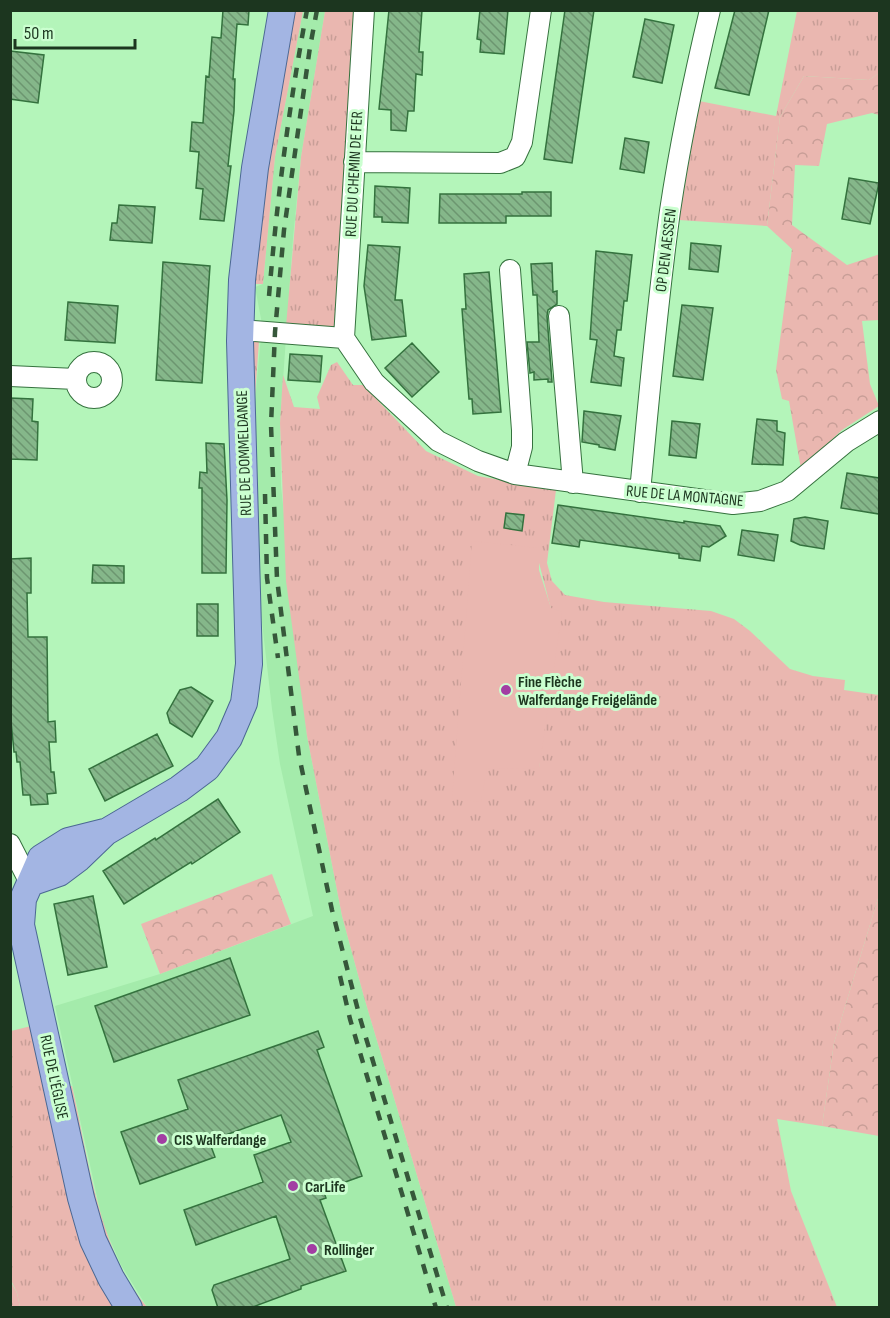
<svg xmlns="http://www.w3.org/2000/svg" width="890" height="1318" viewBox="0 0 890 1318" font-family="'Sofia Sans Condensed',sans-serif">
<style>
.built{fill:#a4ebab}
.grass{fill:url(#grass-tufts);fill-rule:evenodd}
.forest{fill:url(#forest-crowns)}
.garden{fill:#eab7b0}
.building{fill:url(#building-back-hatch);stroke:#34723e;stroke-width:1.5}
.lines{fill:none;stroke-linecap:round;stroke-linejoin:round}
.minor-casing{stroke:#35723e;stroke-width:22}
.major-casing{stroke:#4b6893;stroke-width:28}
.minor{stroke:#fff;stroke-width:20}
.major{stroke:#a3b5e3;stroke-width:26}
.rail{stroke:#36573a;stroke-width:4.5;stroke-dasharray:10 10;stroke-linecap:butt}
.poi-dot{fill:#a23ea3;stroke:#cbffd0;stroke-width:2}
.labels{text-anchor:middle;stroke-width:6;stroke-linejoin:round;paint-order:stroke}
.street-label{font-size:16px;fill:#1c361f;stroke:#cbffd0}
.poi-label{font-size:16px;font-weight:bold;fill:#1c361f;stroke:#cbffd0;text-anchor:start}
</style>
<defs>
<pattern id="grass-tufts" width="24" height="20" patternUnits="userSpaceOnUse" patternTransform="scale(1.5)"><rect width="24" height="20" fill="#eab7b0"/><path d="M3 7l-1-3M5 7V3M7 7l1-3M15 17l-1-3M17 17v-4M19 17l1-3" fill="none" stroke="#c89e97"/></pattern>
<pattern id="forest-crowns" width="20" height="18" patternUnits="userSpaceOnUse" patternTransform="scale(1.5)"><rect width="20" height="18" fill="#eab7b0"/><path d="M2 6a3 3 0 1 1 6 0M12 15a3 3 0 1 1 6 0" fill="none" stroke="#c89e97"/></pattern>
<pattern id="building-back-hatch" width="6" height="6" patternUnits="userSpaceOnUse" patternTransform="scale(1.5)"><rect width="6" height="6" fill="#85b78a"/><path d="M-1 5l2 2M0 0l6 6M5-1l2 2" fill="none" stroke="#6c9670"/></pattern>
</defs>
<rect width="100%" height="100%" fill="#b4f5ba"/>
<path class="built" d="M303 11H325L301 157 293 238 280 423 281 486 307 736 342 916 364 997 456 1307H147L121 1265 103 1224 55 1006 160 974 313 916 280 764 272 709 257 579 253 424 262 324 255 287 263 284 275 157Z"/>
<path class="grass" d="M293 11H303L275 157 263 284H253L256 238Z
M325 11H356L339 319 332 328 286 326 301 157Z
M797 11H879V73L869 80 804 76 780 117 767 226 679 220 699 101 776 116Z
M250 340 259 341 253 424Z
M337 362 353 385H363L426 451 478 476 556 490 547 563 552 581 565 595 604 602 711 611 734 619 750 631 790 669 813 676 845 680 844 690 879 695V895L834 1043 822 1126 777 1119 791 1191 837 1307H456L364 997 342 916 307 736 286 581 280 423 283 375 294 407 320 409 317 397 331 365ZM538 559 551 609 539 768H487Z
M43 1023 58 1089 72 1086C88 1156 99 1252 147 1307H20L17 1293 11 1280V1031Z"/>
<path class="forest" d="M879 73V115L872 113 827 124 819 166 795 165 792 225 847 265 880 254 879 320 862 321 870 384 879 406 842 430 801 469 789 401 782 399 776 370 792 249 767 226 780 117 804 76 869 80Z
M272 874 291 924 160 974 141 924Z
M879 895V1136L822 1126 834 1043Z
M10 1280 17 1293 20 1307H11Z"/>
<path class="garden" d="M472 541 539 548V570L551 608 562 612 539 769 487 768 481 802 452 799Z"/>
<path class="building" d="M223 10H249L248 25 237 24 233 79H235L234 111 228 166H231L224 221 200 219 203 189 196 188 199 152 190 151 192 122 203 123 206 76 209 77 212 37 221 38Z
M389 10H422L419 52H423L422 75 416 74 414 111H408L406 131 391 130V110L379 109Z
M480 10H508L504 54 480 52 481 40 477 39Z
M565 10H594L572 163 544 159Z
M735 10H769L749 95 715 88Z
M645 19 674 25 662 83 633 77Z
M10 51 44 55 38 103 10 99Z
M625 138 649 142 644 173 620 169Z
M849 178 879 183 870 224 842 219Z
M375 186 410 188 408 223 382 222V217H374Z
M522 192H551V216H506V223H439L440 194H522Z
M119 205 155 207 152 243 110 240 112 223H117Z
M691 243 721 246 718 272 689 269Z
M368 245 400 247 395 300H402L406 336 372 340 364 286Z
M596 251 632 255 627 301H624L621 330H617L614 356 624 358 621 386 591 382 597 340 590 339Z
M163 262 210 266 202 383 156 380Z
M552 263 553 292 557 291V304L548 310 547 316 552 382H548V379L534 380V372L530 373 527 342H539L537 295H533L531 264Z
M489 272 501 412 473 414 472 399H469L464 336 462 309H466L464 274Z
M68 302 118 306 115 343 65 340Z
M682 305 713 308 703 380 673 376Z
M412 343 439 372 412 397 385 368Z
M290 354 322 356 320 382 288 380Z
M10 398 33 399 32 421 38 422 37 460 10 459Z
M584 411 621 416 615 450 599 447V445L582 442Z
M757 419 777 421V431L785 433 783 465 752 464Z
M672 421 700 424 696 458 669 455Z
M206 443 224 444 227 500 226 573H202V488H199L200 472 207 473Z
M847 473 879 478V514L841 508Z
M558 505 684 523V521L720 526 726 536 709 547 702 546 700 561 679 558V554L580 540 579 547 552 543Z
M506 513 524 515 522 531 504 528Z
M805 517 828 521 824 549 800 545 791 541 794 519Z
M742 530 778 535 774 561 738 555Z
M31 558V593H27L28 637H47L48 722 55 721 56 742H49L51 772H54L56 793 47 794 48 804 31 805 30 795H23L20 762H17L16 752H14L10 711V559Z
M93 565 124 566V583H92Z
M197 604H218V636H197Z
M191 687 213 701 192 737 170 723 167 713 180 690Z
M157 734 173 766 105 801 89 769Z
M218 799 240 832 192 864 191 862 124 904 103 871 155 838 156 840Z
M93 896 107 967 68 975 54 904Z
M230 958 250 1015 114 1062 95 1006Z
M318 1031 324 1047 317 1050 362 1176 323 1190 326 1198 320 1200 346 1271 301 1286V1289L250 1308H218L212 1290 214 1285 290 1259 276 1216 196 1245 184 1210 263 1182 254 1155 291 1142 281 1115 209 1141 215 1157 140 1184 121 1132 188 1109 178 1080Z"/>
<g class="lines">
<g class="minor-casing">
<path id="minor" d="M354 162 500 163 515 157 522 142 541 10
M510 270 522 430V447L515 474
M559 316 573 483
M241 330 344 338
M344 338 374 382 438 441 478 461 515 474 733 504 760 501 787 491 846 442 880 421
M344 338 364 10
M76 380a18 18 0 1 1 36 0a18 18 0 1 1-36 0Z
M10 376 76 379
M640 492C649 398 657 304 670 211 680 144 694 77 710 10
M10 844 30 883"/>
</g>
<g class="major-casing">
<path id="major" d="M104 832 68 841 41 858 23 899 21 925 81 1198 93 1240 111 1278 129 1308
M30 883 59 873 79 858 106 832 179 789 207 768 229 738 244 703 249 664 240 341 242 280 255 168 282 10"/>
</g>
<use href="#minor" class="minor"/>
<use href="#major" class="major"/>
<path class="rail" d="M317 10 310 47 284 230 275 332 271 425 277 579 299 756 332 910 360 1018 447 1308
M269 296C277 200 289 105 307 10
M265 494 267 578 278 658
M340 976 350 1019 436 1308"/>
</g>
<g class="poi-dot">
<circle cx="506" cy="690" r="6"/>
<circle cx="162" cy="1139" r="6"/>
<circle cx="293" cy="1186" r="6"/>
<circle cx="312" cy="1249" r="6"/>
</g>
<g class="labels">
<g class="street-label">
<text transform="translate(353 174) rotate(-87)" y="6">RUE DU CHEMIN DE FER</text>
<text transform="translate(665 250) rotate(-83)" y="6">OP DEN AESSEN</text>
<text transform="translate(243 453) rotate(-92)" y="6">RUE DE DOMMELDANGE</text>
<text transform="translate(685 495) rotate(5)" y="6">RUE DE LA MONTAGNE</text>
<text transform="translate(55 1077) rotate(78)" y="6">RUE DE L'ÉGLISE</text>
</g>
<g class="poi-label">
<text x="518" y="687">Fine Flèche<tspan x="518" dy="18">Walferdange Freigelände</tspan></text>
<text x="174" y="1145">CIS Walferdange</text>
<text x="305" y="1192">CarLife</text>
<text x="324" y="1255">Rollinger</text>
</g>
</g>
<rect width="890" height="1318" fill="none" stroke="#1c361f" stroke-width="24"/>
<path d="M15 39v9h120v-9" fill="none" stroke="#1c361f" stroke-width="3"/>
<text x="24" y="39" font-size="18" fill="#1c361f" stroke="#cbffd0" stroke-width="4.5" paint-order="stroke">50 m</text>
</svg>
